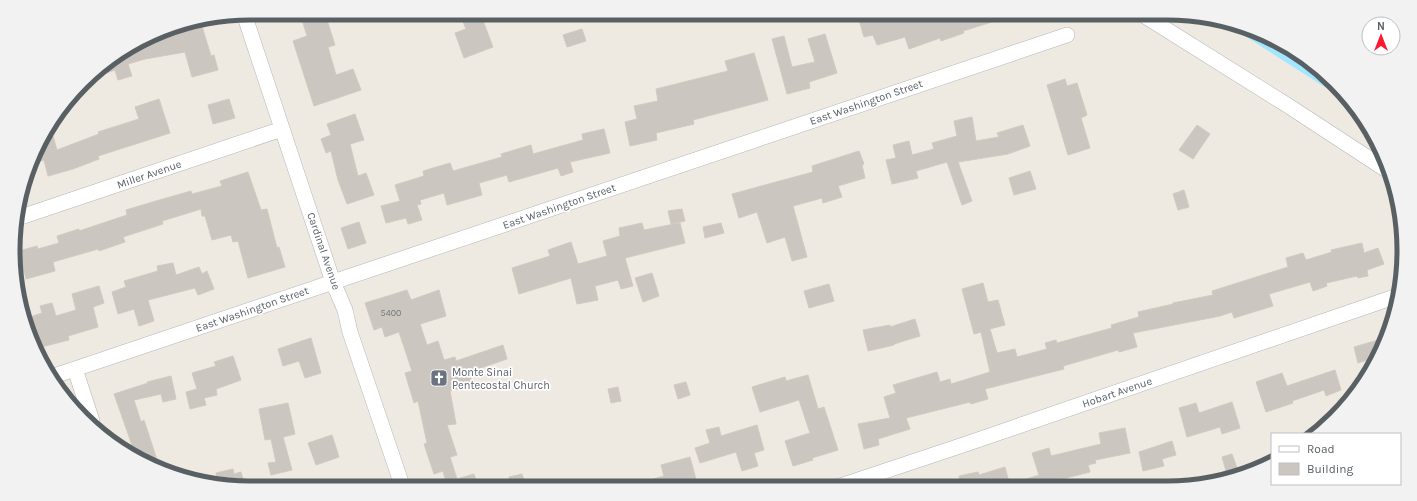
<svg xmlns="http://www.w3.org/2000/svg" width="1417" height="501" viewBox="0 0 1417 501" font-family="Karla,sans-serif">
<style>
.water{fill:#a0e7ff}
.building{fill:#cbc6c0;stroke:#d4c9be}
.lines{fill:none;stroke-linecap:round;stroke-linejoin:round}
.minor-casing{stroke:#b2b6ba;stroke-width:16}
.minor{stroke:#fff;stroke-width:15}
.labels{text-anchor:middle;stroke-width:3.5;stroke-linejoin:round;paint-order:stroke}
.number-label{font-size:9px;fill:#767a7b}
.street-label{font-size:11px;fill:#596064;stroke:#fff}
.worship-label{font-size:11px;fill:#5b616d;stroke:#fff;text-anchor:start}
.rim{fill:none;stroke:#596064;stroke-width:5}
</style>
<rect width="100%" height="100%" fill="#eee9e1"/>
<path class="water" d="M1220 20 1228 21 1311 62 1342 98Z"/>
<path class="building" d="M300 13H320L321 19 326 17 335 45 328 47 336 75 353 69 361 90 314 106 293 41 307 36Z
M480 13 493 47 464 58 455 33 466 29 462 19Z
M857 13H883L886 22 912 13H1011V16L963 31 964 33 941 41 940 38 909 49 905 37 877 45 873 35 864 37Z
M201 23 211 56 214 55 218 70 192 77 185 52 145 59 128 64 132 76 118 80 115 70 95 77 94 72 150 37 172 33 170 29Z
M582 29 586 41 567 47 563 35Z
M825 34 837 73 809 82 810 88 787 94 772 39 784 36 792 67 815 62 808 39Z
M754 53 768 100 693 120 694 124 656 133 657 140 630 146 625 122 637 119 634 106 658 101 656 89 728 71 725 61Z
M1065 79 1067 86 1077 83 1087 115 1081 118 1090 148 1068 155 1047 85Z
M159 99 170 133 98 156 99 159 73 169 48 176 44 160 32 163 38 145 43 139 53 136 57 150 99 134 98 132 139 119 135 107Z
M229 99 235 118 213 124 208 105Z
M355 114 364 140 350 144 358 176 366 173 374 195 347 204 338 180 331 151 326 153 321 139 331 135 327 124Z
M972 117 976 141 999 137 997 133 1023 125 1030 146 1008 154 958 162 972 201 962 205 947 162 916 171 918 178 892 184 886 160 896 158 893 145 909 141 912 155 934 149 932 143 957 136 954 121Z
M1197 125 1210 134 1193 159 1179 150Z
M604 129 610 153 570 162 573 172 561 176 558 168 509 182 507 175 479 183 482 195 447 205 444 193 420 200 421 204 417 205 422 220 408 224 406 218 386 223 381 206 400 201 395 185 424 176 423 171 450 163 453 171 502 157 501 154 531 145 533 154 583 140 582 134Z
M859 151 864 164 862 165 865 178 838 186 842 197 823 203 822 198 793 206 807 257 792 261 785 237 767 243 757 212 739 218 732 194 813 172 812 166Z
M1030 171 1036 189 1014 195 1009 178Z
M248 172 261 210 267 209 277 248 279 247 285 267 248 278 238 241 233 242 231 235 212 240 205 216H202L201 209 162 221 163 224 123 237 125 242 99 251 98 249 53 262 55 271 26 279 19 251 37 246 38 249 59 243 57 236 79 229V231L127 215 126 210 156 201 191 191 192 194 222 186 220 181Z
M1184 190 1189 207 1178 210 1173 194Z
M682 209 685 221 671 224 668 211Z
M359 222 366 243 348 249 341 228Z
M642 223 644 230 680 223 685 243 625 258 633 286 621 289 618 280 595 286 598 300 577 304 571 278 519 294 512 268 550 256 548 250 571 242 578 264 607 256 603 241 620 236 619 228Z
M721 223 724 233 705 238 703 227Z
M1362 243 1364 253 1378 248 1384 264 1367 270 1368 276 1358 278 1357 276 1326 283 1327 286 1313 291 1310 282 1269 294 1273 306 1234 318 1232 312 1220 316 1133 333 1137 347 1119 352 1118 350 1063 366 1064 369 985 389 988 399 971 404 970 402 906 418 910 429 878 439 879 445 864 449 858 424 890 418 884 397 896 393 893 385 937 372 940 382 950 379 951 384 990 372 981 332 974 334 962 289 983 283 988 302 998 300 1005 325 990 329 997 353 1015 349 1017 357 1047 349 1045 343 1056 340 1057 343 1112 328 1111 325 1139 317 1138 312 1173 304V303L1213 295 1212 291 1288 267 1286 258 1303 253 1306 260 1332 252 1331 250Z
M173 263 176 275 199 267 202 274 207 271 214 289 198 295 195 288 148 300 154 321 139 326 134 309 118 314 112 292 126 287 124 281 158 271 157 266Z
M652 273 659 296 643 302 635 278Z
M829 284 834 301 809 308 804 291Z
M99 286 104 303 93 307 98 327 68 336 69 340 37 348 24 319 42 313 40 306 52 303 56 316 76 310 72 294Z
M407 290 411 300 439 290 446 316 420 324 427 345 438 341 444 360 455 357 456 361 503 345 507 359 469 372 473 384 450 391 456 424 447 425 457 455 450 457 457 479 474 474 478 488H437L436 484 446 482 443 471 434 474 424 444 427 443 418 401 414 403 405 373 412 371 399 332 385 337 382 327 374 330 365 303Z
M915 319 920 336 894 344V345L868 351 863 330 890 325V327Z
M311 338 321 373 305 378 299 361 283 366 278 349Z
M1385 338 1372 369 1370 372 1367 360 1358 363 1354 347Z
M233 356 241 380 216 389 217 395 204 398 206 405 190 409 186 392 197 389 192 373 216 366 214 362Z
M1335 370 1341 390 1326 396 1324 390 1292 401 1293 403 1266 412 1256 382 1282 373 1287 386Z
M808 375 818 409 824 407 838 450 812 458 813 460 793 466 785 441 810 433 799 400 760 412 752 387 785 377 786 381Z
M171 376 176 399 163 402 161 394 134 400 141 422 144 420 159 466 133 455 130 446 132 445 114 394 148 383 147 382Z
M686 382 690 395 678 399 674 385Z
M618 387 621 401 611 403 608 389Z
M1232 402 1240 428 1222 434 1220 427 1187 437 1179 408 1196 403 1199 413Z
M288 403 295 434 283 437 292 470 271 475 268 463 276 462 271 439 265 440 259 409Z
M757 425 764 450 754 453 758 466 742 471 736 452 700 463 695 448 710 443 706 430 719 427 721 436Z
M1125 428 1130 453 1095 460 1096 463 1088 465 1090 472 1058 480 1060 486H1011V484L1039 475 1032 453 1049 448 1051 456 1101 444 1099 433Z
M332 435 339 457 316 465 308 443Z
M1172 441 1176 455 1162 459 1164 466 1143 471 1139 452Z
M1232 454 1237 468 1226 471 1222 457Z
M690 457 698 487H636L635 484 664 476 661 465Z
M1005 467 1010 486H951V484L960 481 959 476 978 472 979 475Z
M233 469 234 474 241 472 244 483 236 486 205 482 217 478 216 473Z
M522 474 526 487H511L509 477Z"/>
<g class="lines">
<g class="minor-casing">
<path id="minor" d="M1140 13 1287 105 1385 169
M244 14 333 282 345 310 350 332 403 488
M15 219 282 129
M75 369 92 421
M51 377 1067 35
M837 487 963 445 1397 296"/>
</g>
<use href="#minor" class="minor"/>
</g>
<defs>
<g id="church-square" transform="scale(0.9)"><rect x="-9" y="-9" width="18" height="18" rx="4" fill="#6b7280" stroke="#fff"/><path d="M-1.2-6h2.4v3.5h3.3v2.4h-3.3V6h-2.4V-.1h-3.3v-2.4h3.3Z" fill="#fff"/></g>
</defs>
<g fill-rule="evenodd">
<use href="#church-square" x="439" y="378"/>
</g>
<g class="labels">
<g class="number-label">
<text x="391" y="316">5400</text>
</g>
<g class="street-label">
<text transform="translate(866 102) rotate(-19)" y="4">East Washington Street</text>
<text transform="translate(149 174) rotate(-19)" y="4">Miller Avenue</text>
<text transform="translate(559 206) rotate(-19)" y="4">East Washington Street</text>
<text transform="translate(324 251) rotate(71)" y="4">Cardinal Avenue</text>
<text transform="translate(252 309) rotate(-19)" y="4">East Washington Street</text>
<text transform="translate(1117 392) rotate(-19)" y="4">Hobart Avenue</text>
</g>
<g class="worship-label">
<text x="452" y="376">Monte Sinai<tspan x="452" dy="13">Pentecostal Church</tspan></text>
</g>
</g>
<path d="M0 0H1417V501H0ZM250 20H1167A230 230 0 0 1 1397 250V251A230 230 0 0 1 1167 481H250A230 230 0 0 1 20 251V250A230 230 0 0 1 250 20Z" fill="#f2f2f3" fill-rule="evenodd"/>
<path class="rim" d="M250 20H1167A230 230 0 0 1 1397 250V251A230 230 0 0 1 1167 481H250A230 230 0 0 1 20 251V250A230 230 0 0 1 250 20Z"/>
<rect x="1271" y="433" width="130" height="52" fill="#ffffff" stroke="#bdbfc1"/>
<rect x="1279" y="446" width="20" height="6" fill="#ffffff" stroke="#bdbfc1"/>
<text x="1307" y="453" font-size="12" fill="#596064">Road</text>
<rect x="1279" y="463" width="20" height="12" fill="#cbc6c0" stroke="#bdbfc1"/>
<text x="1307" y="473" font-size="12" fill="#596064">Building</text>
<g transform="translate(1381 36)"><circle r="19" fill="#ffffff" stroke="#bdbfc1"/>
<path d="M0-3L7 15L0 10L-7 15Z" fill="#fc1931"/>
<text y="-6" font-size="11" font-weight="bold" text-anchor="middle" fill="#596064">N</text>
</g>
</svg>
